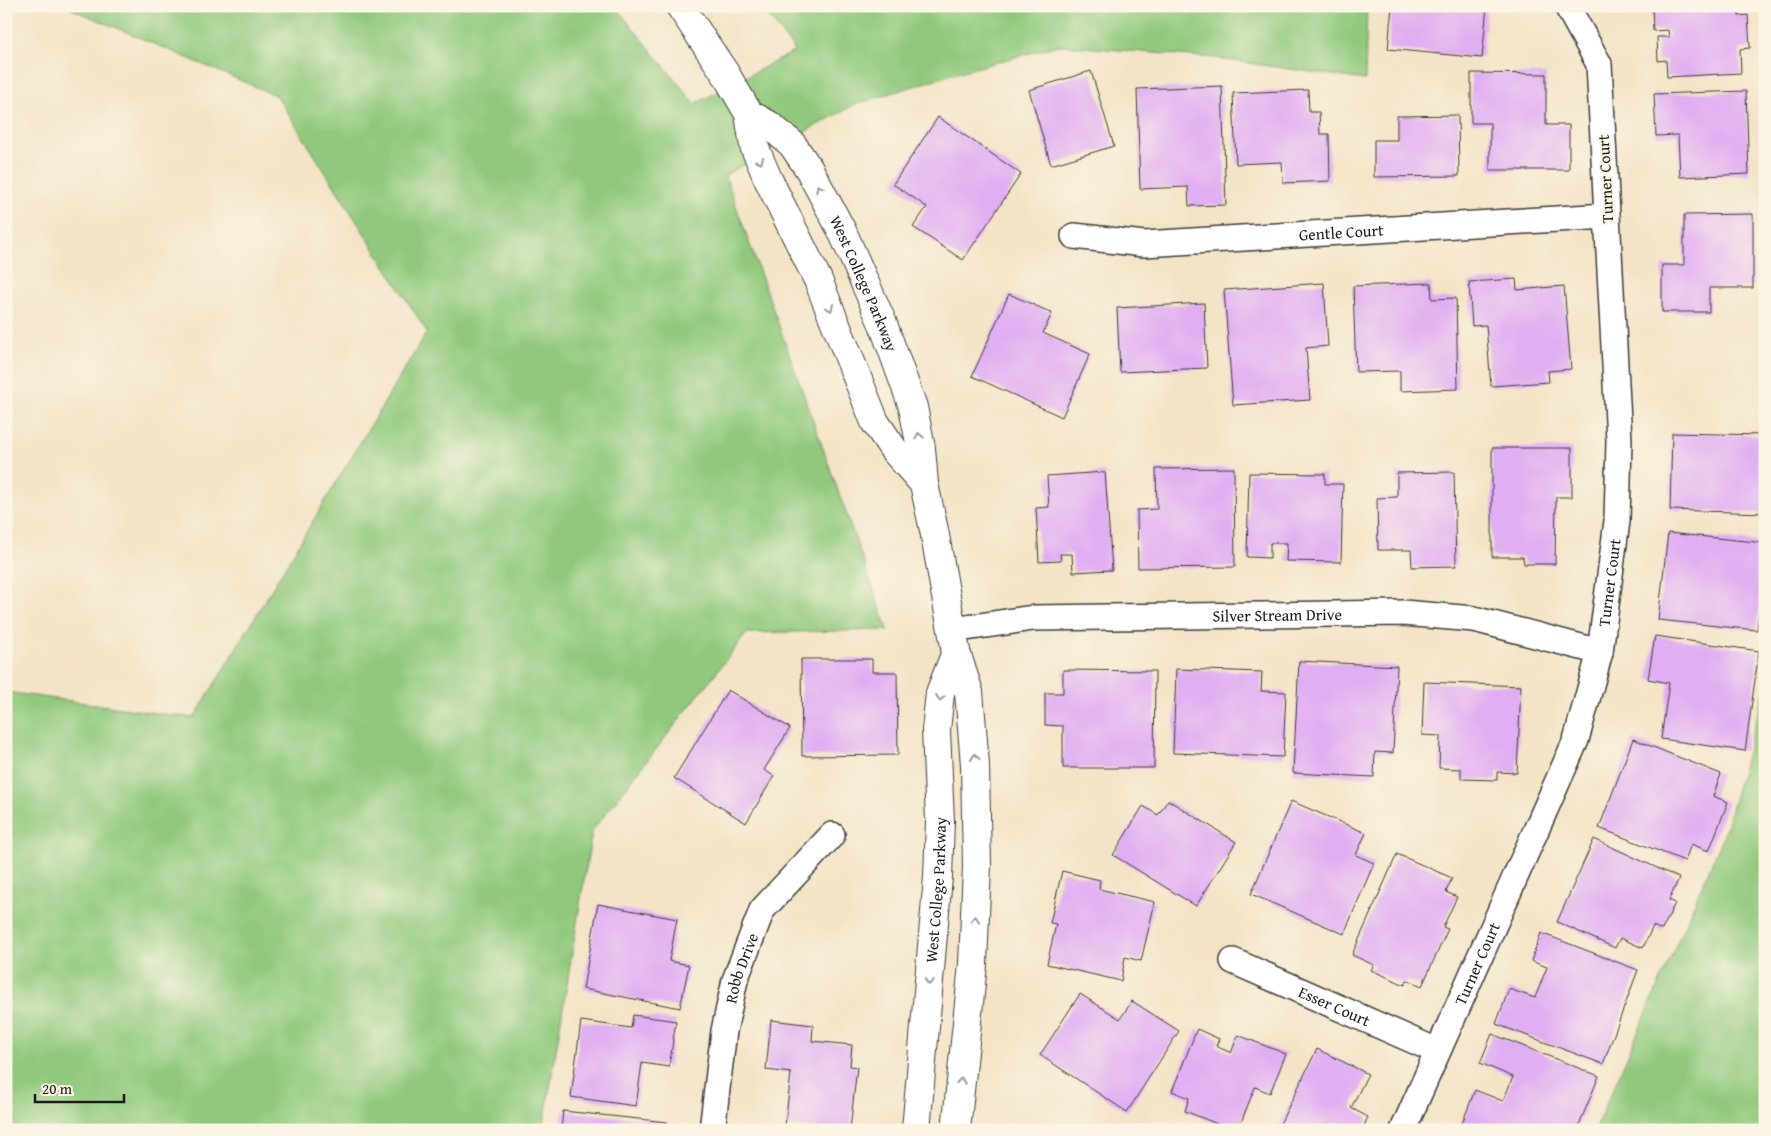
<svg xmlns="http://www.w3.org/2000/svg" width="1771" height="1136" viewBox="0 0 1771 1136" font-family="'Gentium Book Plus',serif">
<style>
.green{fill:#90c97c;stroke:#56724c}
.building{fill:#e0aef2}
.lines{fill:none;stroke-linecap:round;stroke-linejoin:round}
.minor-casing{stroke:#3c3a36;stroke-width:28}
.tertiary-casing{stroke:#3c3a36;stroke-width:30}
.minor{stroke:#fff;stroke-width:25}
.tertiary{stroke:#fff;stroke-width:28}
.oneway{stroke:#999}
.labels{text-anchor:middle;stroke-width:4;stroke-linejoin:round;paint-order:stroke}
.street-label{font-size:16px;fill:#1c1c1c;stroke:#fcf5e5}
</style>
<rect width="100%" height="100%" fill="#fcf5e5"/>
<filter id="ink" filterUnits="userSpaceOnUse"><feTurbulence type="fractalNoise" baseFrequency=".02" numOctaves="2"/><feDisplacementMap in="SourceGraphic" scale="10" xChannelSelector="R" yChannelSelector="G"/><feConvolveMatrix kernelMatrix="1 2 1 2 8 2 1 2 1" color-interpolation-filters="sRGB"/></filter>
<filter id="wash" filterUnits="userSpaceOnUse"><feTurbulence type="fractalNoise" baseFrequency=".0096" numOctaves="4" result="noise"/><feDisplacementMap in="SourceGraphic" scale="20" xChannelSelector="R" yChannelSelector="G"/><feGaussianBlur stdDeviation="1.12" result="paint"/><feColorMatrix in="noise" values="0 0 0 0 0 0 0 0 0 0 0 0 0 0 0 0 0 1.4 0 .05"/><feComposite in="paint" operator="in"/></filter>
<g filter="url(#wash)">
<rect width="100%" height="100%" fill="#f3e4c7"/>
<path class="green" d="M65 6H615L695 104 795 51 761 6H1367L1365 80 1214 58 1059 45 946 76 856 104 725 175 888 630 747 633 592 831 543 1130H6V692L194 718 427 332 277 96Z
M1765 689V1130H1595L1723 838Z"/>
<g id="blocks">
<path class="building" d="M1392 6H1487L1482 58 1388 49Z
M1652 6H1738L1739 16 1748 15 1750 48 1740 49 1741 73 1667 77 1666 60 1658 61 1657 37H1669L1668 30 1653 31Z
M1091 71 1114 146 1051 165 1029 90Z
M1471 73 1546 74V125H1569V170H1490V123H1471Z
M1222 86 1226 205 1189 206 1188 187 1140 189 1137 89Z
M1308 90 1309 112H1319L1320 134H1329L1330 181 1283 183 1282 162 1236 164 1233 93Z
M1746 91 1749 174 1680 177 1678 135 1656 136 1654 94Z
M1458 115 1459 176 1374 177V140H1397V116Z
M938 117 1021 174 963 260 913 227 927 207 893 184Z
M1753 214V288H1709V312H1662V265H1684V215Z
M1516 279 1517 290 1564 286 1571 369 1548 371 1549 382 1491 386 1486 325 1472 326 1469 282Z
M1324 283 1328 346 1306 348 1310 400 1233 405 1224 290Z
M1431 283 1432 299 1456 298 1458 389 1400 391V371L1356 372 1353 286Z
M1009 294 1052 313 1043 333 1090 354 1062 417 972 376Z
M1204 303 1207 368 1120 372 1117 308Z
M1672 433 1765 435V513L1670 510Z
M1492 448H1572V497H1556L1555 564H1524L1523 557H1492Z
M1234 468 1235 567 1138 568 1137 510 1157 509 1156 469Z
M1105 472 1112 570 1073 572 1072 554H1060L1061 561 1039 562 1036 508 1049 507 1047 476Z
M1454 472 1456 566 1412 567 1411 550H1378L1377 498 1397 497V473Z
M1249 473 1325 474V484H1343L1341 562 1286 561 1287 543H1270V558L1247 557Z
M1668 533 1765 543V559L1757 630 1658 620Z
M1655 636 1759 651 1745 751 1661 739 1669 683 1648 679Z
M801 659H872V672H897L898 755 802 756Z
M1299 661 1397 666 1393 753 1375 752 1374 777 1293 773Z
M1176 669 1262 672 1261 691 1286 692 1283 757 1173 753Z
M1063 670 1155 671 1154 768H1063V726L1045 725V693H1063Z
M1424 682 1521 686 1517 773 1497 772V780L1461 779V769L1439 768 1440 736 1422 735Z
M728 690 790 728 764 770 774 776 746 823 674 778Z
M1633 739 1721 774 1713 796 1728 802 1709 851 1691 844 1685 861 1599 828Z
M1168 800 1236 842 1196 906 1113 855 1143 806 1158 815Z
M1291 801 1366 833 1356 855 1374 863 1344 934 1251 894Z
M1594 839 1679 878 1669 900 1675 903 1662 930 1653 926 1643 948 1620 938 1615 948 1557 922Z
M1397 854 1452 878 1446 892 1457 897 1443 927 1448 929 1422 986 1407 980 1405 985 1371 970 1374 965 1352 955Z
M1062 871 1100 880 1099 889 1155 902 1141 961 1125 957 1121 981 1047 964 1056 924 1050 923Z
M598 904 677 919 669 961 689 965 680 1008 583 989Z
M1541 933 1638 970 1603 1064 1496 1024 1509 989 1535 998 1547 967 1531 961Z
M1080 994 1120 1019 1132 1001 1179 1031 1127 1112 1040 1055Z
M633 1015 676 1021 669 1067 642 1063 636 1106 571 1097 581 1021 631 1028Z
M771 1020 813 1025 812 1041 852 1045 850 1066 857 1067 850 1130H821L785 1126 791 1073 766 1070Z
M1197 1029 1219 1039 1216 1046 1231 1053 1238 1035 1286 1054 1270 1093 1255 1087 1238 1130H1232L1185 1111 1189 1098 1172 1091Z
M1492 1034 1599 1076 1577 1130H1470L1461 1126 1475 1090 1503 1101 1513 1077 1480 1063Z
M1317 1049 1368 1074 1351 1108 1368 1117 1362 1130H1277Z
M563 1111 667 1122 666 1130H561Z"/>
</g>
</g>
<g filter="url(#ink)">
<use href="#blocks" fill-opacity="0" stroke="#3c3a36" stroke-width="1"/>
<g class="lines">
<g class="minor-casing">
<g id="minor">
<path id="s1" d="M1074 236 1144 244 1607 216"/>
<path id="s2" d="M952 630 1033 618 1403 613 1474 619 1600 652"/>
<path id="s3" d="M1233 961 1437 1051"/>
<path id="s4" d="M712 1130 724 1031 735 980 762 910 832 835"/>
<path id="s5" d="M1403 1130 1576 740 1600 652 1617 521 1619 440 1599 64 1567 6"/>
</g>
</g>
<g class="tertiary-casing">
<g id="tertiary">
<path d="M680 6 725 73 749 114 754 146 768 179 818 280 875 422 894 450 924 484"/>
<path id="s6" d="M749 114 769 125 792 144 809 169 842 231 883 324 913 407 921 448 924 484 934 530 956 652 969 692 975 765 977 866 973 964 956 1130"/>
<path id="s7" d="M916 1130 938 877 940 821 936 730 940 693 956 652"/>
</g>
</g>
<use href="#minor" class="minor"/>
<use href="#tertiary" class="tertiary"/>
</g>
<defs><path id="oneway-chevron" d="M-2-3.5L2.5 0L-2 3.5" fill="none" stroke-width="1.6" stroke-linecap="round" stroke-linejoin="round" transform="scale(1.25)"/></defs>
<g class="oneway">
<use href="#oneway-chevron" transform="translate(760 161) rotate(66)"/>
<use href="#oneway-chevron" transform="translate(819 188) rotate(-118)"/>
<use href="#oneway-chevron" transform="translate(830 308) rotate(68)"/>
<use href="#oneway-chevron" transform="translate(919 436) rotate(-102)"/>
<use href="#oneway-chevron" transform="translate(940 698) rotate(99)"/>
<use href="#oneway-chevron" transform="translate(975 757) rotate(-95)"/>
<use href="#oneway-chevron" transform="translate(975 919) rotate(-87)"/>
<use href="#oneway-chevron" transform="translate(929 982) rotate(95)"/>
<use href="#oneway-chevron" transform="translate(961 1081) rotate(-84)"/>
</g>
</g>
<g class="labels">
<g class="street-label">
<text transform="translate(1605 179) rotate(-93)" y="6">Turner Court</text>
<text dy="6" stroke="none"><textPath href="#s1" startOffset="268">Gentle Court</textPath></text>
<text dy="6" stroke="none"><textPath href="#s6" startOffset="210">West College Parkway</textPath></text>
<text dy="6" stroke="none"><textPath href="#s5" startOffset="588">Turner Court</textPath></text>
<text dy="6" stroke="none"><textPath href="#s2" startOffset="326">Silver Stream Drive</textPath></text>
<text dy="6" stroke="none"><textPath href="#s7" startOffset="241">West College Parkway</textPath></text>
<text dy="6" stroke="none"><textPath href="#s5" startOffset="182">Turner Court</textPath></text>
<text dy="6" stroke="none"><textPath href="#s4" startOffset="165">Robb Drive</textPath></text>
<text dy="6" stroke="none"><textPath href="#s3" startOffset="111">Esser Court</textPath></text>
</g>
</g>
<rect width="1771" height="1136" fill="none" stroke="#fcf5e5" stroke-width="25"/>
<path d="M35 1094v8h89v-8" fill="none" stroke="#1c1c1c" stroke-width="2.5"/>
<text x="42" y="1094" font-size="15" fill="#1c1c1c" stroke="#fcf5e5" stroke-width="4" paint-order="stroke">20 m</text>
</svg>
